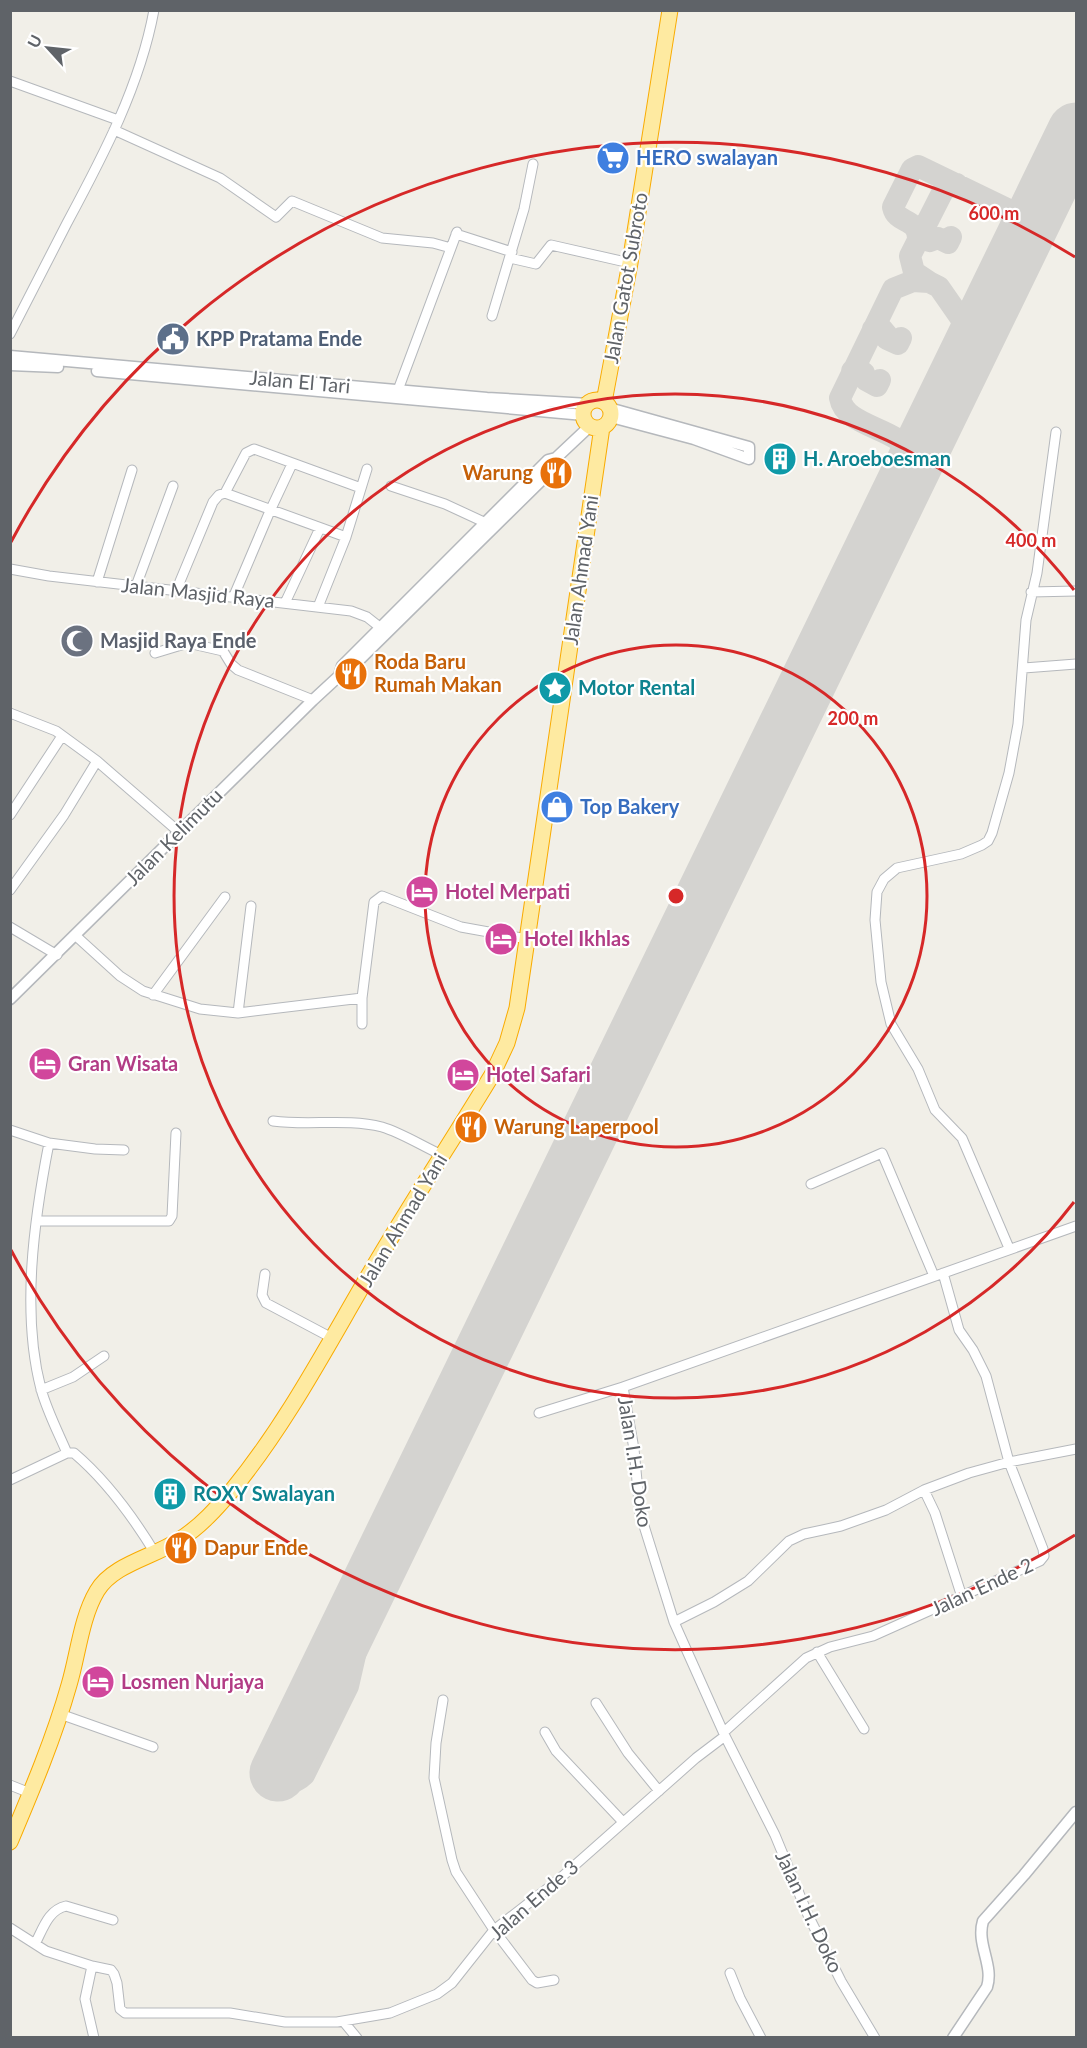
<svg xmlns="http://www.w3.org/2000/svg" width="1087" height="2048" viewBox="0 0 1087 2048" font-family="Lato,sans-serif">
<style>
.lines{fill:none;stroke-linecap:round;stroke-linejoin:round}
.taxiway{stroke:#d4d3d0;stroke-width:22}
.runway{stroke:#d4d3d0;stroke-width:57}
.minor-casing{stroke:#b5b8bc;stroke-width:11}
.tertiary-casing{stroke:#b5b8bc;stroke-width:13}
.trunk-casing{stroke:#f9ab00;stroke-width:17}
.minor{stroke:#fff;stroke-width:9}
.tertiary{stroke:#fff;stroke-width:10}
.trunk{stroke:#feeaa1;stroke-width:15}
.ring{fill:none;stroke:#d62828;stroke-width:3}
.labels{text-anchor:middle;stroke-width:4.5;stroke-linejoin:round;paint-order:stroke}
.shop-label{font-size:20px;font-weight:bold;fill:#366cbe;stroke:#fff;text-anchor:start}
.street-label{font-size:20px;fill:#5f6368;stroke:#fff}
.service-label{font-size:20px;font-weight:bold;fill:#4e5e75;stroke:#fff;text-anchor:start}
.culture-label{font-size:20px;font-weight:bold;fill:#0d838f;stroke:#fff;text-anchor:start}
.food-label{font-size:20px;font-weight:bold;fill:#c56008;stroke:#fff;text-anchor:start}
.worship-label{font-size:20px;font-weight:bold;fill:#5b616d;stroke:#fff;text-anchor:start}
.hotel-label{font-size:20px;font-weight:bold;fill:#b23c85;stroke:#fff;text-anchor:start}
.centre{fill:#d62828;stroke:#fff;stroke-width:3}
.ring-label{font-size:18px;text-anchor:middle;font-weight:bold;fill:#d62828;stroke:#fff;stroke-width:4.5;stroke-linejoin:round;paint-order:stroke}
</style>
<rect width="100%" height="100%" fill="#f1efe8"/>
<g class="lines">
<path class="taxiway" d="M1011 211 1028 210 1041 203
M922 232 930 241 938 238 948 243 951 237
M918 239C918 217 897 225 893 207L912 169 918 166 1011 211 1022 226 1023 242
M929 282 914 272 910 256 944 189 957 184
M873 329H882L887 335V339L898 344 901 338
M852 371 860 370 864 373 866 380 877 386 880 380
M902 441 918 443 929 435
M911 471 913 456C900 427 845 428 840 398L893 289 913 281 929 282 939 287 971 333 970 350
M290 1747 277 1754 271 1767C277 1783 292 1787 304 1775L348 1686 373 1577"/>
<path class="runway" d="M278 1773 1076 131"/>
<g class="minor-casing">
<path id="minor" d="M10 81 118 120
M114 130 220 178 276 217 292 201 382 238 433 243 451 248
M456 234 512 252
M510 258 536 264 551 245 630 263
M492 316 524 209 533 164
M10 334C29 297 48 260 67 223 103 156 140 86 154 10
M398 390 457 232
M391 486 445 504 486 523
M225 493 246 453 254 449 361 488
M10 569 49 576 351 611 367 617 386 632
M97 582 132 470
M136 586 173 486
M176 591 213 502 219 495 225 493 346 537
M1031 592 1076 591
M233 598 270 511 292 464
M285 603 320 528
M318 607 346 537 367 469
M155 653 188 643 223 651 231 664 238 670 313 700
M1024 668 1076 664
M10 713 56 731 97 761 179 832
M10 815 62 736
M10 890 64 815 97 761
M10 927 57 955
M76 936 120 976 143 991 200 1009 238 1013 362 998
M153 995 225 897
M238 1013 251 906
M362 1024V998L374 902 382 896 461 927 527 939
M273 1121C309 1126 346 1118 382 1127 402 1133 422 1146 442 1155
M10 1130 49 1143 95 1149 124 1150
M49 1143C34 1220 21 1312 41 1389 47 1411 58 1432 67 1453
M811 1184 882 1153 934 1276
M37 1221H169L172 1216 176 1133
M1009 1248 962 1138 935 1110 918 1069 891 1024 881 982 875 920 877 892 884 879 897 868 961 854 982 845 988 841 992 833 1009 773 1018 724 1026 620 1037 573 1056 432
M265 1274 262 1295 266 1303 332 1338
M41 1390 73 1377 104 1356
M539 1413 623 1387
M10 1480 67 1453H74C107 1481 133 1517 155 1553
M924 1490 935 1513 962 1597
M674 1622 714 1602 748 1581 789 1541 804 1534 841 1526 886 1510 924 1490 969 1473 1009 1462 1076 1449
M817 1652 864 1729
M443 1700 436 1743 434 1778 452 1860 456 1872 494 1930 532 1980 537 1983 554 1980
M596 1703 628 1753 659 1791
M60 1714 153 1747
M545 1732 556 1751 623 1822
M724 1732 806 1658 830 1647 873 1636 1040 1561 1044 1556 1043 1549 1009 1462 986 1376 973 1350 959 1330 943 1273
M10 1785 30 1793
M10 1928 46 1951 92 1966 111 1970 114 1974 117 1983 120 2009 125 2013H230L285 2022H337L390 2013 437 1994 452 1983 494 1930 557 1881 696 1758 725 1736
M35 1944C43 1929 48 1910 66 1906L113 1920
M92 1966 85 1999 94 2038
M730 1973 740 1998 761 2038
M343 2021 357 2038
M875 2038 841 1981 808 1915 775 1835 725 1736 674 1622 640 1513 634 1449 623 1387 1076 1226"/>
</g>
<g class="tertiary-casing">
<path id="tertiary" d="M10 356 487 398 589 404
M10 365 58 367
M97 371 584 415
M609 408 749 447V459L694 439 611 417
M339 676 342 666 548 460 556 458 590 426
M10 999 313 700 339 676 348 671 555 467 556 458
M953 2038 987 1987C994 1965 976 1944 983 1921L1024 1875 1076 1812"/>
</g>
<g class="trunk-casing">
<path id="trunk" d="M583 414a14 14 0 1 1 28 0a14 14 0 1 1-28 0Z
M604 402 630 263 670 10
M10 1842C32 1790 54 1738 69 1685 78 1655 81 1618 97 1591 113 1564 154 1557 179 1540 200 1527 217 1508 233 1489 287 1423 327 1346 370 1273 409 1206 452 1141 492 1075L507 1043 517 1008 602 427"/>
</g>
<use href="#minor" class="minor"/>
<use href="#tertiary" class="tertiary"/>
<use href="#trunk" class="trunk"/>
</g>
<g class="ring">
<circle cx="676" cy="896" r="251"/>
<path d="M1074 1202A502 502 0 1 1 1074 590"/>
<path d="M1075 1535A753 753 0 0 1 11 1250M11 542A753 753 0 0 1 1075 257"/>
</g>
<defs>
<g id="supermarket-disc" transform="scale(1.725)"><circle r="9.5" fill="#3f7fe0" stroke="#fff"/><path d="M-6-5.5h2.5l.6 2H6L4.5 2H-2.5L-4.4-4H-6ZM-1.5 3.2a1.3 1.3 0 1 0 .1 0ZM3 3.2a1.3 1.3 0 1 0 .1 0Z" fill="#fff"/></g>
<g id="civic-disc" transform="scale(1.725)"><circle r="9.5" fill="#5c6f8a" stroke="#fff"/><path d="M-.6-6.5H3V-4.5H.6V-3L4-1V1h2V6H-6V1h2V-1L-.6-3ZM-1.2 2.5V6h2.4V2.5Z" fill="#fff"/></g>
<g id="building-disc" transform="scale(1.725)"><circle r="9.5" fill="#0f9aa8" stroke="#fff"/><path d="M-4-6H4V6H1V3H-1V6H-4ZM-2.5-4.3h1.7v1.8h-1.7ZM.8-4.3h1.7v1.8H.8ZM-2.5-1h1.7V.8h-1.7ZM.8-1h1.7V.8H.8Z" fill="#fff"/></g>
<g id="restaurant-disc" transform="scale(1.725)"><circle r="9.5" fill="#e8710a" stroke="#fff"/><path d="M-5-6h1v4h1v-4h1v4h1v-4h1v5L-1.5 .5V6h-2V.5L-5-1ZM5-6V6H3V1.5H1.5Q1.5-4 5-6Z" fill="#fff"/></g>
<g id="mosque-disc" transform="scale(1.725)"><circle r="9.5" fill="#6b7280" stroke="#fff"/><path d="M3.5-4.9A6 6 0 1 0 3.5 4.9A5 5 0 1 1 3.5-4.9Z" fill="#fff"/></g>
<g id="sight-disc" transform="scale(1.725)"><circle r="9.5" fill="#0f9aa8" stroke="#fff"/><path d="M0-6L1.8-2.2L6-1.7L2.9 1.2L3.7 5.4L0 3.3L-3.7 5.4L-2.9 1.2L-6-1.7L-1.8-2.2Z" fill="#fff"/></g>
<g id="shop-disc" transform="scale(1.725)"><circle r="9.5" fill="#3f7fe0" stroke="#fff"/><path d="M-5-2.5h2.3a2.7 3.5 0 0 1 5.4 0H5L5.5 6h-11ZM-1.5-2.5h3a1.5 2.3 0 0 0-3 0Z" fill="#fff"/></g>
<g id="hotel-disc" transform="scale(1.725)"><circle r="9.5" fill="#d1479c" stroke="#fff"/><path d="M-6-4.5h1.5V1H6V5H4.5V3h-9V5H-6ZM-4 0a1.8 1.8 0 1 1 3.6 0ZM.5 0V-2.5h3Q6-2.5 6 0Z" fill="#fff"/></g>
</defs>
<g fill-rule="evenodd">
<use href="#supermarket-disc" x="613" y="158"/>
<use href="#civic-disc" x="173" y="339"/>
<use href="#building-disc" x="780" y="459"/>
<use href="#restaurant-disc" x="556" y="473"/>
<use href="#mosque-disc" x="77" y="641"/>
<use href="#restaurant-disc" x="351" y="674"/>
<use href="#sight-disc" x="555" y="688"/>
<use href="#shop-disc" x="557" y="807"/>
<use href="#hotel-disc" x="422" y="892"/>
<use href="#hotel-disc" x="501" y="939"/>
<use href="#hotel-disc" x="45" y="1064"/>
<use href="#hotel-disc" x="463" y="1075"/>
<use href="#restaurant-disc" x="471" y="1127"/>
<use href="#building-disc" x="170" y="1494"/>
<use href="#restaurant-disc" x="181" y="1548"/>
<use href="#hotel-disc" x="98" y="1682"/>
</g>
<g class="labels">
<g class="shop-label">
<text x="636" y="165">HERO swalayan</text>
<text x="580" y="814">Top Bakery</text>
</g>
<g class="street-label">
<text transform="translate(626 278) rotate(-80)" y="7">Jalan Gatot Subroto</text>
<text transform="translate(300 382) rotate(5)" y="7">Jalan El Tari</text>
<text transform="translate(581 570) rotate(-82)" y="7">Jalan Ahmad Yani</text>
<text transform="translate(198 593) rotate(6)" y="7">Jalan Masjid Raya</text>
<text transform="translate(174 837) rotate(-45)" y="7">Jalan Kelimutu</text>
<text transform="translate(403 1220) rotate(-59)" y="7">Jalan Ahmad Yani</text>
<text transform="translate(635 1462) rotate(81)" y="7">Jalan I.H. Doko</text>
<text transform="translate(982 1587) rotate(-25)" y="7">Jalan Ende 2</text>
<text transform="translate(534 1900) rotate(-41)" y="7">Jalan Ende 3</text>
<text transform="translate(809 1912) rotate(65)" y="7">Jalan I.H. Doko</text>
</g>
<g class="service-label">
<text x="196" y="346">KPP Pratama Ende</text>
</g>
<g class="culture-label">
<text x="803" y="466">H. Aroeboesman</text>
<text x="578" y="695">Motor Rental</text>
<text x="193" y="1501">ROXY Swalayan</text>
</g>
<g class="food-label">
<text x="533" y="480" text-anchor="end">Warung</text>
<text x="374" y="669">Roda Baru<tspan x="374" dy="23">Rumah Makan</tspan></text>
<text x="494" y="1134">Warung Laperpool</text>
<text x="204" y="1555">Dapur Ende</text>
</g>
<g class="worship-label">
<text x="100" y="648">Masjid Raya Ende</text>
</g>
<g class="hotel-label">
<text x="445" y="899">Hotel Merpati</text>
<text x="524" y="946">Hotel Ikhlas</text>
<text x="68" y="1071">Gran Wisata</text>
<text x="486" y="1082">Hotel Safari</text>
<text x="121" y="1689">Losmen Nurjaya</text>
</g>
</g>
<circle cx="676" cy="896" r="9" class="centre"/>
<g class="ring-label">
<text x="994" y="220">600 m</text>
<text x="1031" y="547">400 m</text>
<text x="853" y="725">200 m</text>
</g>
<rect width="1087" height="2048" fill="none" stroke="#5f6368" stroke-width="24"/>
<g transform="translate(48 48) rotate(297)" stroke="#ffffff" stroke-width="4.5" paint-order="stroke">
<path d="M0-4.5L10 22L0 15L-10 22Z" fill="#5f6368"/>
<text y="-9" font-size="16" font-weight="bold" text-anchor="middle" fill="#5f6368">U</text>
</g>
</svg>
